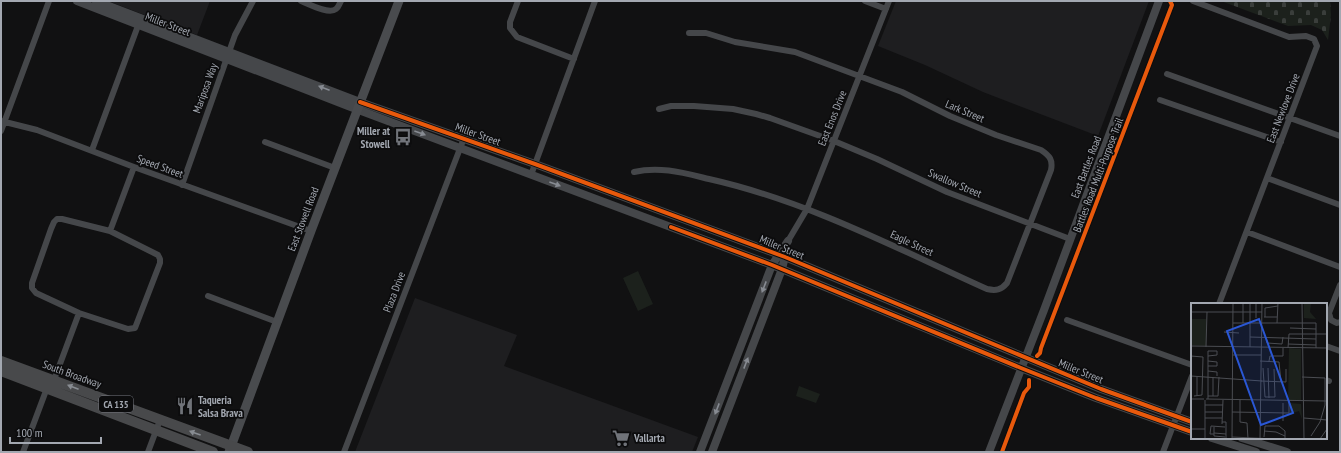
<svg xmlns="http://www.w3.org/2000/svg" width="1341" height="453" viewBox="0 0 1341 453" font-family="'PT Sans Narrow',sans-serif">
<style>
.built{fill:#1e1e20}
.cemetery{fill:url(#cemetery-stones)}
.pitch{fill:#1c211c}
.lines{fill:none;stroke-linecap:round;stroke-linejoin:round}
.minor{stroke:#45474a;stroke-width:6}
.tertiary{stroke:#45474a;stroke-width:8}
.secondary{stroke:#494b4e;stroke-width:9}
.primary{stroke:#48494b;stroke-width:10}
.cycleway-casing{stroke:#0c0c0d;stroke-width:6}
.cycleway{stroke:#e8590c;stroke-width:4}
.oneway{fill:#878b92}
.oneway2{fill:#888c92}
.labels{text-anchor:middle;stroke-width:3.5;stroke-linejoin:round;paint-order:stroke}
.shield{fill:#0c0c0d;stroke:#767980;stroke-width:1}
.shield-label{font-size:10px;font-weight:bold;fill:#a3a8b1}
.street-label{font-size:11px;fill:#a3a8b1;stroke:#0c0c0d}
.poi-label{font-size:11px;font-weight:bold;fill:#a3a8b1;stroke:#0c0c0d;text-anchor:start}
.inset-road{fill:none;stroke:#4b4d52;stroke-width:1}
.view{fill:#2a57d4;fill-opacity:0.15;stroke:#2a57d4;stroke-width:2}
.inset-edge{fill:none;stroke:#a3a8b1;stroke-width:2}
</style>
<defs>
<pattern id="cemetery-stones" width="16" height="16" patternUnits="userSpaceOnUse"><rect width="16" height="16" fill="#1c211c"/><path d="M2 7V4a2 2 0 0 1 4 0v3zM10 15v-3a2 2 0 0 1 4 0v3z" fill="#3a3e3b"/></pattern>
</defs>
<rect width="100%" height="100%" fill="#111112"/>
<path class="built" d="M108 1H210L197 35Z
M896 1H1149L1098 136 983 92 925 65 878 46Z
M415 298 517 335 504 366 698 437 692 452H355Z"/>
<path class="cemetery" d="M1221 1H1330L1331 15 1328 40 1322 30 1311 25 1288 26Z"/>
<path class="pitch" d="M638 271 653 304 638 311 623 278Z
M799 386 820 394 816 403 796 396Z"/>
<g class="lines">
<path class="minor" d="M301 1C309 4 329 15 336 9 339 7 339 4 341 1
M518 1 510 22V28L517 37 574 59
M865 1 886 9
M1193 1 1289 37 1306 36 1314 39 1317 46 1219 304
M1167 74 1340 136
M1160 100 1281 142
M659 109 671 106H694L733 109 756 114 770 118 834 141 877 159 947 192 1070 239
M1 121 37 130 134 167 311 231
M1 131 49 1
M265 142 335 168
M92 150 139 23
M634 172C660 166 684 173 709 179 807 201 896 248 987 289 996 291 1001 290 1007 283L1051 170C1053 160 1050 156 1041 150L996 135 950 116 902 92 795 52 735 42 706 33H689
M531 175 595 1
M1267 178 1340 205
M182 185 235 35 253 1
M57 219H62L110 231 158 255 160 259V263L135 328 128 329 79 313 36 293 32 288V283L51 229 54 222Z
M110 231 134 167
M1247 232 1340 267
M788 241 807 209 889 1
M1340 285 1329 313 1331 320 1337 323 1340 322
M208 296 277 322
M1067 320 1192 365
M1326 346 1340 351
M1326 380 1329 381
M23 452 47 388 54 380 79 313
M148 452 160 420
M344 452 464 138
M1163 452 1192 376"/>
<path class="tertiary" d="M77 1 348 106 772 265 1021 368 1096 398 1192 432
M96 1 360 102 535 164 785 257 1101 389 1192 422
M1212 438 1256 452
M1242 438 1287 452
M700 452 772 265 788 241
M712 452 782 269 786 252
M989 452 1044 310 1159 1"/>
<path class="secondary" d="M229 452 311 231 399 1"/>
<path class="primary" d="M1 361 248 452
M1 371 213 452"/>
<g class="cycleway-casing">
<path id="cycleway" d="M360 102 535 164 785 257 1101 389 1192 422
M671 227 772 265 1021 368 1096 398 1192 432
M1037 356 1040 353 1041 348 1172 5 1170 1
M1002 452 1024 393 1029 387V380"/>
</g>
<use href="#cycleway" class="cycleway"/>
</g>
<defs><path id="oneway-solid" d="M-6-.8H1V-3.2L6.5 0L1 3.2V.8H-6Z"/></defs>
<g class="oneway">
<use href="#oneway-solid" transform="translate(324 88) rotate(-159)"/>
<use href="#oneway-solid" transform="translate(420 133) rotate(20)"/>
<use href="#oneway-solid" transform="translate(555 184) rotate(20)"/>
<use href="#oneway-solid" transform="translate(764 287) rotate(111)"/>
<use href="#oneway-solid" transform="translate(746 363) rotate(-69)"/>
<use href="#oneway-solid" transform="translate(717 409) rotate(111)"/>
</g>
<g class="oneway2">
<use href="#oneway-solid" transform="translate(73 387) rotate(-159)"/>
<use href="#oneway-solid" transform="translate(195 433) rotate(-160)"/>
</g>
<defs>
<g id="bus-bare" transform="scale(1.38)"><path d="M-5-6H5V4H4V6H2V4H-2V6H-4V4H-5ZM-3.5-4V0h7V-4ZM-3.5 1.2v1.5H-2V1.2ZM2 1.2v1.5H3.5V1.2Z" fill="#707379" stroke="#0c0c0d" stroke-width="2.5" paint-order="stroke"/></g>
<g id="restaurant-bare" transform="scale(1.38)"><path d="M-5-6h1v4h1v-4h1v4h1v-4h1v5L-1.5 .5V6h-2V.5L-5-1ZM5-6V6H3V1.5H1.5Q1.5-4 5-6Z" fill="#707379" stroke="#0c0c0d" stroke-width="2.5" paint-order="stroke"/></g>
<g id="supermarket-bare" transform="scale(1.38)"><path d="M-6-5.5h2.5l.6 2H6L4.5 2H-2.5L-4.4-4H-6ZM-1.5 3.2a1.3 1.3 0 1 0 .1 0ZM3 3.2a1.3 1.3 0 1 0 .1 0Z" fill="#707379" stroke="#0c0c0d" stroke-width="2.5" paint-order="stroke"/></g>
</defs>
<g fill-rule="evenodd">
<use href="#bus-bare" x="403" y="137"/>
<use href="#restaurant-bare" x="185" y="406"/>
<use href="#supermarket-bare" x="621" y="438"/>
</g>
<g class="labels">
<rect class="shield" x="99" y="396" width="34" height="16" rx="3"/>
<g class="shield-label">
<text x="116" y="408">CA 135</text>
</g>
<g class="street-label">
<text transform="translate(168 24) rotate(21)" y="4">Miller Street</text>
<text transform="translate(205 88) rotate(-70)" y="4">Mariposa Way</text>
<text transform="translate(1283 108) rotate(-69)" y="4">East Newlove Drive</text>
<text transform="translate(965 111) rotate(23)" y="4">Lark Street</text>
<text transform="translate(832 118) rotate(-68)" y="4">East Enos Drive</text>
<text transform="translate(478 134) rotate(20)" y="4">Miller Street</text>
<text transform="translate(160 166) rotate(20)" y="4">Speed Street</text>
<text transform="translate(1086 167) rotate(-69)" y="4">East Battles Road</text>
<text transform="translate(1098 175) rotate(-69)" y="4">Battles Road Multi-Purpose Trail</text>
<text transform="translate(955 183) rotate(23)" y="4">Swallow Street</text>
<text transform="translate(303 219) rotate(-69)" y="4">East Stowell Road</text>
<text transform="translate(912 243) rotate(25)" y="4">Eagle Street</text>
<text transform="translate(782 247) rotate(22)" y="4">Miller Street</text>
<text transform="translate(394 292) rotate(-69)" y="4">Plaza Drive</text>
<text transform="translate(1081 371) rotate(22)" y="4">Miller Street</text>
<text transform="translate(72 374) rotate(20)" y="4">South Broadway</text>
</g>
<g class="poi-label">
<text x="390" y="135" text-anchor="end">Miller at<tspan x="390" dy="13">Stowell</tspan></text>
<text x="198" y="404">Taqueria<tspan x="198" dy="13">Salsa Brava</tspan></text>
<text x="634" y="442">Vallarta</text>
</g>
</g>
<g transform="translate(1191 303)">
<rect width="136" height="136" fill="#111112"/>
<path d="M113 0H120L119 9 125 16 113 15Z" fill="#1c211c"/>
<path d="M98 45 110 46V97H97ZM99 100 110 101 111 116 108 108 99 111Z" fill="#1c211c"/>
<path d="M0 16H15V43L0 42Z" fill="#1c211c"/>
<path class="inset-road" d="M52 0V20M59 0V44M111 0 113 136M0 9H71M73 14H86M74 14V5L87 3M65 15V0M42 20H125V45M86 20 87 0M99 25 125 26M33 29 48 30M59 34 125 36M75 34 76 40 91 41 92 34M97 41 125 42M0 43 136 45M15 44 16 9M97 45 98 31H136M42 52H70M0 53 12 54 11 92 3 93M17 58 26 59V63H17M69 58 88 59 90 79M78 58 79 53H92V45M72 65 74 94H84L83 66M77 65 78 95M17 68 26 69V73M0 73 71 78M111 74 134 75V102L129 119 120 133M70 78 95 79V66M6 93V73M17 93H27L28 74M22 93V74M0 96H13M15 96 136 98M17 96V48H26V52L17 53M14 97V136M49 97V119L56 120 57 136M92 100V118M14 102H32M14 109H31M41 109 98 110V98M14 115H31M113 115 136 117M31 119H35V136M31 121 32 97M23 124V133L34 134M0 126H14M73 128 85 129 94 133M23 130 35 131M23 131H19L20 123 34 124M41 134 85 136M73 134 74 123H88L94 128V136M41 136 42 0M69 136 71 0M129 136 136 126"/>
<path class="view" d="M68 16 102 110 70 122 36 28Z"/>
<rect width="136" height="136" class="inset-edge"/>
</g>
<rect width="1341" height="453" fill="none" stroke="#a3a8b1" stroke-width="4"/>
<path d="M10 437v6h91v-6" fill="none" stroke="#a3a8b1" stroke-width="2"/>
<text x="16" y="437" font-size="12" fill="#a3a8b1" stroke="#0c0c0d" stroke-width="3" paint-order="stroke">100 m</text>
</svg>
